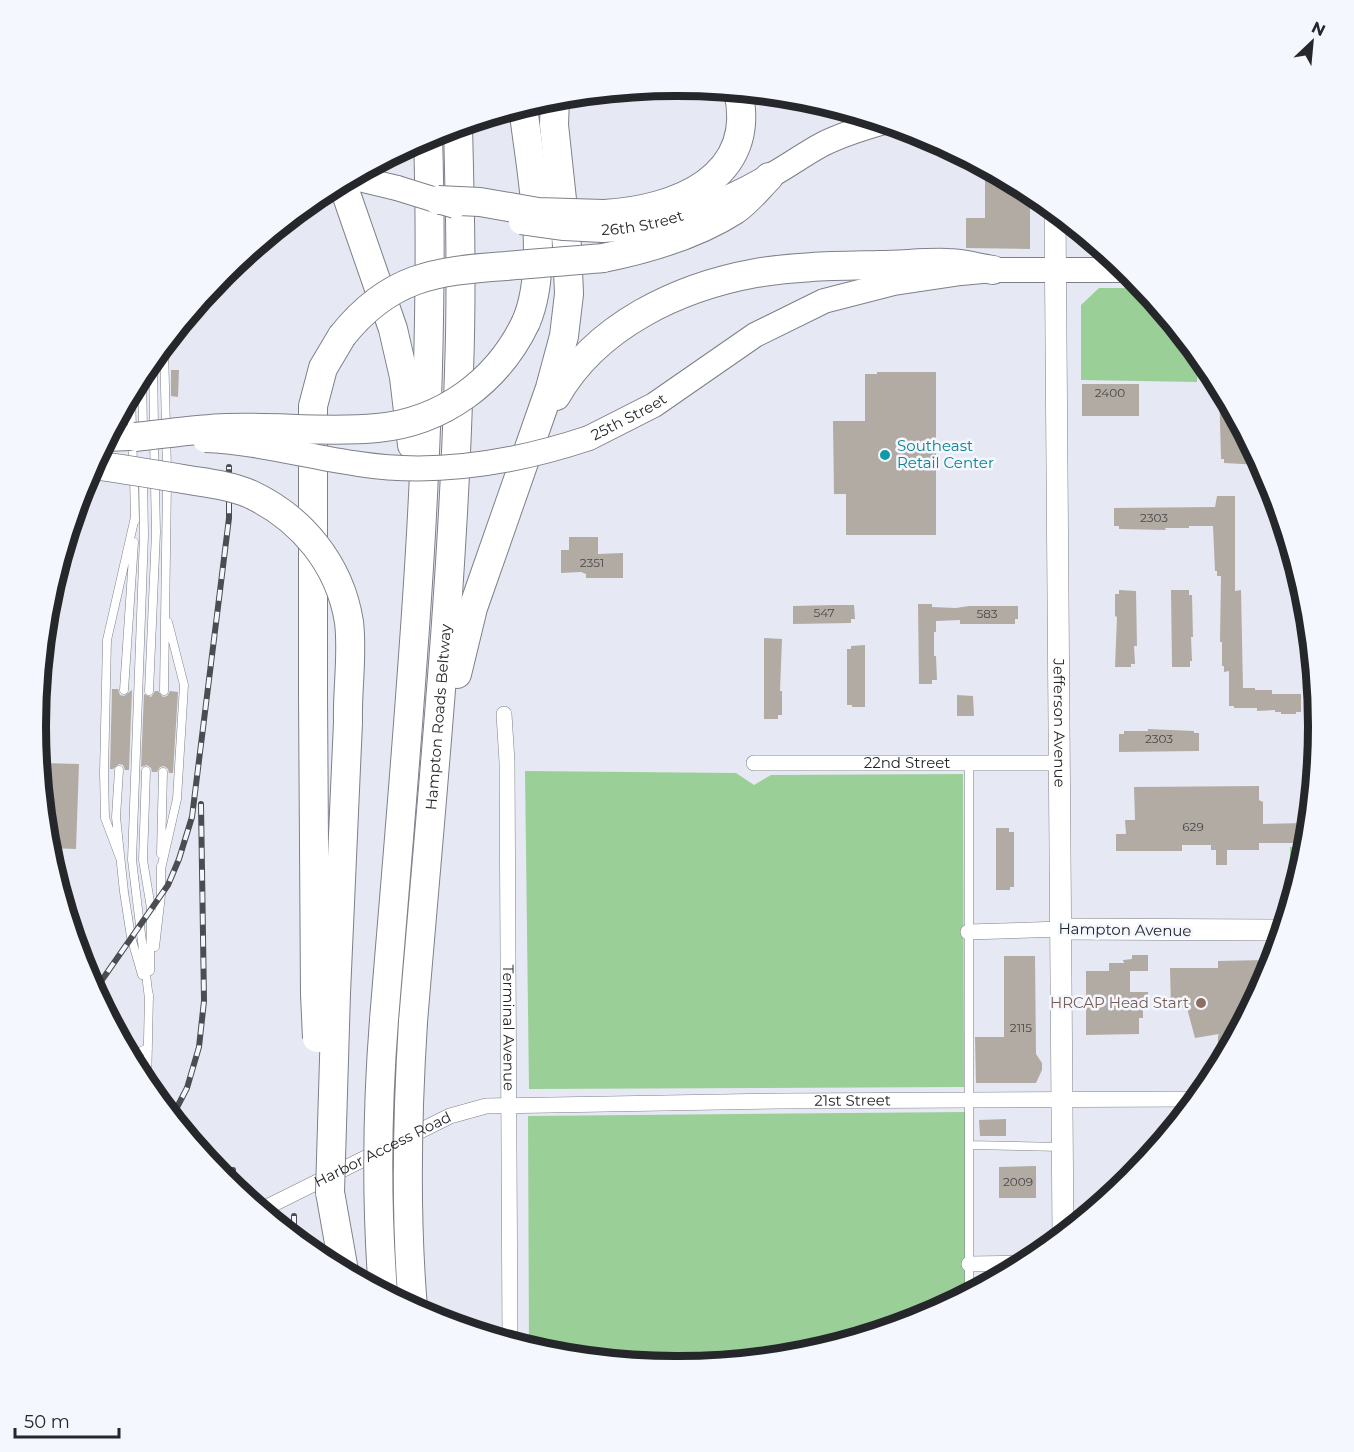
<svg xmlns="http://www.w3.org/2000/svg" width="1354" height="1452" viewBox="0 0 1354 1452" font-family="Montserrat,sans-serif">
<style>
.green{fill:#9bcf98}
.building{fill:#b2aba4}
.lines{fill:none;stroke-linecap:round;stroke-linejoin:round}
.lane-casing{stroke:#7d8088;stroke-width:9}
.street-casing{stroke:#7d8088;stroke-width:16}
.secondary-casing{stroke:#7d8088;stroke-width:22}
.primary-casing{stroke:#7d8088;stroke-width:26}
.highway-casing{stroke:#7d8088;stroke-width:30}
.lane{stroke:#fff;stroke-width:8}
.street{stroke:#fff;stroke-width:15}
.secondary{stroke:#fff;stroke-width:21}
.primary{stroke:#fff;stroke-width:24}
.highway{stroke:#fff;stroke-width:28}
.rail-casing{stroke:#4c4d52;stroke-width:6}
.rail{stroke:#f4f7fe;stroke-width:4;stroke-dasharray:11;stroke-linecap:butt}
.primary-bridge-casing{stroke:#7d8088;stroke-width:26;stroke-linecap:butt}
.highway-bridge-casing{stroke:#7d8088;stroke-width:30;stroke-linecap:butt}
.primary-bridge{stroke:#fff;stroke-width:24}
.highway-bridge{stroke:#fff;stroke-width:28}
.culture-dot{fill:#0f9aa8;stroke:#f4f7fe;stroke-width:2}
.education-dot{fill:#8d6e63;stroke:#f4f7fe;stroke-width:2}
.labels{text-anchor:middle;stroke-width:5;stroke-linejoin:round;paint-order:stroke}
.number-label{font-size:12px;fill:#494849}
.street-label{font-size:15px;fill:#26272b;stroke:#f4f7fe}
.culture-label{font-size:15px;fill:#0d838f;stroke:#f4f7fe;text-anchor:start}
.education-label{font-size:15px;fill:#785e54;stroke:#f4f7fe;text-anchor:end}
.rim{fill:none;stroke:#26272b;stroke-width:8}
</style>
<rect width="100%" height="100%" fill="#e6e9f3"/>
<path class="green" d="M1099 288H1143L1198 355 1197 382 1081 380V305Z
M525 771 736 773 754 785 771 775 963 774 964 1087 529 1089Z
M1290 847H1306L1292 895H1290Z
M965 1112 967 1294 922 1318 802 1355 677 1367 552 1355 529 1348 528 1116Z"/>
<path class="building" d="M985 167 1030 191V249L966 248V218H985Z
M171 370H179L178 397 171 396Z
M877 372H936V535H846V494H834L833 421H865V374H877Z
M1082 384H1139V416H1082Z
M1219 386 1236 418V443H1239V445H1250L1261 465 1224 463V459H1221Z
M1217 496H1235V591L1241 590 1243 688H1255V690H1272V694H1301V712H1296V714H1281V712H1275V710L1257 711V708H1234V706H1229V671L1224 672V666H1222V642H1220L1221 576H1217V571H1215L1213 526H1189V528H1165L1166 530 1119 529V526H1114V508L1215 507Z
M569 537H598V554L623 553V578H586V574L581 572 561 573V550H569Z
M1119 590 1136 591 1137 646H1134L1135 664H1131V667H1115L1117 617 1115 616V594H1119Z
M1171 590H1189V595H1192L1193 637H1191L1192 661H1190V667H1172Z
M918 604H932V607L956 608 969 606H1018V619H1015V624H960V620L936 621V632H934V656H936L937 680H932V684H919Z
M836 605H854L855 619H851V623L793 624V606Z
M764 638 782 639 780 691H782V715H778V719H764Z
M865 645V707H852V705H847V649H851V646Z
M112 689H118L120 695 124 696 132 690 129 770H125L123 765 119 764 113 769H110Z
M155 691H158L163 697 167 696 170 691 178 692 173 773H169L168 769 164 766 160 767 157 772H152L151 768 147 765 141 767 144 694 151 697Z
M957 695 973 696 974 716H957Z
M1148 729 1194 731V733H1199V751L1119 752V734H1124V731H1148Z
M43 763 79 764 76 849 48 848 41 774H42Z
M1259 786V800L1263 802V824L1308 823 1306 843H1259V850H1227V865H1216V850H1211V845H1182V851H1116V834H1126L1125 820H1135L1134 787Z
M996 828H1009V832H1014V887H1010V890H996Z
M1132 955H1148V971H1130V992H1148V1002L1143 1003V1018H1139V1034L1086 1035V971H1109V963H1124L1123 960 1132 959Z
M1004 956H1035L1036 1054 1042 1063V1070L1036 1083H976L975 1037H1004Z
M1266 960V977L1226 1052H1218V1036L1219 1034 1195 1038 1187 1008H1171L1170 968H1218V961Z
M1006 1119V1136H980L979 1120Z
M1036 1166V1198H999V1167Z"/>
<g class="lines">
<g class="lane-casing">
<path id="lane" d="M164 345 167 471
M153 359 154 428
M142 375 143 430
M131 394 133 465
M134 476 135 521
M143 478 144 535 132 860 149 999
M124 690 134 542
M149 691 156 532 154 440
M164 691 167 483
M969 762V1293
M119 770 116 817 124 892 131 937 142 975
M146 771 143 860 151 908 150 971
M161 854 163 772
M120 858 105 818 104 773 107 640 135 517
M161 869 177 799 184 685 168 622
M155 947 161 895V866
M130 1056 148 1048
M147 1086 149 995
M969 1145 1061 1147"/>
</g>
<g class="street-casing">
<g id="street">
<path id="s1" d="M504 714 507 762 510 1342"/>
<path id="s2" d="M754 763H1059"/>
<path d="M968 932 1061 929"/>
<path id="s3" d="M261 1210 450 1116 486 1106 781 1101 1196 1099"/>
<path d="M969 1264 1026 1263"/>
</g>
</g>
<g class="secondary-casing">
<g id="secondary">
<path id="s4" d="M1055 211 1063 1235"/>
<path d="M1061 929 1282 930"/>
</g>
</g>
<g class="primary-casing">
<g id="primary">
<path d="M351 177 397 188"/>
<path id="s5" d="M603 230C661 228 719 205 768 177 787 167 804 154 823 144 843 134 863 128 884 122"/>
<path id="s6" d="M589 438 654 405 755 335 824 301 894 283 961 273 993 270H1127"/>
</g>
</g>
<g class="highway-casing">
<g id="highway">
<path d="M523 106C530 168 551 264 526 322"/>
<path d="M342 182 393 329 404 377 412 445"/>
<path d="M604 214C675 210 759 178 738 91"/>
<path d="M603 258C648 249 696 235 735 210 748 201 758 188 769 177"/>
<path d="M556 396C596 326 678 287 756 273 797 266 838 266 879 265 902 265 925 262 948 263 963 263 978 268 993 270"/>
<path d="M457 674 473 608 550 388 564 336 569 294 567 246 554 125 555 97"/>
<path d="M336 993 348 722"/>
<path d="M315 994 313 695V406L323 368 342 336"/>
<path d="M384 1020C408 725 437 431 428 136"/>
<path id="s7" d="M413 1022C431 805 453 588 459 371 462 289 460 207 458 126"/>
<path d="M330 1192 344 1271"/>
</g>
</g>
<use href="#lane" class="lane"/>
<use href="#street" class="street"/>
<use href="#secondary" class="secondary"/>
<use href="#primary" class="primary"/>
<use href="#highway" class="highway"/>
<g class="rail-casing">
<path id="rail" d="M95 990 168 885 179 859 192 817 229 518V467
M172 1117 187 1088 199 1047 204 1001 201 804
M231 1185 233 1170
M294 1216V1237"/>
</g>
<use href="#rail" class="rail"/>
<g class="primary-bridge-casing">
<path id="primary-bridge" d="M397 188 455 206
M521 222 564 228 603 230
M107 439 152 437
M205 440C258 442 307 457 359 464 437 476 514 463 589 438"/>
</g>
<g class="highway-bridge-casing">
<path id="highway-bridge" d="M438 200 480 202 538 212 604 214
M342 336C389 277 434 271 506 266 538 263 571 261 603 258
M135 437C165 434 196 429 226 428 276 426 327 433 377 428 443 422 498 381 526 322
M93 465C123 469 153 474 183 479 206 483 229 485 250 494 302 518 340 565 349 622 353 655 347 689 348 722
M315 994 317 1038
M413 1022C407 1117 405 1213 413 1308
M330 1192 336 993
M383 1292C376 1201 377 1110 384 1020"/>
</g>
<use href="#primary-bridge" class="primary-bridge"/>
<use href="#highway-bridge" class="highway-bridge"/>
</g>
<circle class="culture-dot" cx="885" cy="455" r="6"/>
<circle class="education-dot" cx="1201" cy="1003" r="6"/>
<g class="labels">
<g class="number-label">
<text x="1110" y="397">2400</text>
<text x="1154" y="522">2303</text>
<text x="592" y="567">2351</text>
<text x="824" y="617">547</text>
<text x="987" y="618">583</text>
<text x="1159" y="743">2303</text>
<text x="1193" y="831">629</text>
<text x="1021" y="1032">2115</text>
<text x="1018" y="1186">2009</text>
</g>
<g class="street-label">
<text dy="5" stroke="none"><textPath href="#s5" startOffset="40">26th Street</textPath></text>
<text dy="5" stroke="none"><textPath href="#s6" startOffset="45">25th Street</textPath></text>
<text dy="5" stroke="none"><textPath href="#s7" startOffset="306">Hampton Roads Beltway</textPath></text>
<text dy="5" stroke="none"><textPath href="#s4" startOffset="512">Jefferson Avenue</textPath></text>
<text dy="5" stroke="none"><textPath href="#s2" startOffset="153">22nd Street</textPath></text>
<text transform="translate(1125 930) rotate(1)" y="5">Hampton Avenue</text>
<text dy="5" stroke="none"><textPath href="#s1" startOffset="314">Terminal Avenue</textPath></text>
<text dy="5" stroke="none"><textPath href="#s3" startOffset="615">21st Street</textPath></text>
<text dy="5" stroke="none"><textPath href="#s3" startOffset="136">Harbor Access Road</textPath></text>
</g>
<g class="culture-label">
<text x="897" y="451">Southeast<tspan x="897" dy="17">Retail Center</tspan></text>
</g>
<g class="education-label">
<text x="1189" y="1008">HRCAP Head Start</text>
</g>
</g>
<path d="M0 0H1354V1452H0ZM676 96H678A630 630 0 0 1 1308 726V726A630 630 0 0 1 678 1356H676A630 630 0 0 1 46 726V726A630 630 0 0 1 676 96Z" fill="#f4f7fe" fill-rule="evenodd"/>
<path class="rim" d="M676 96H678A630 630 0 0 1 1308 726V726A630 630 0 0 1 678 1356H676A630 630 0 0 1 46 726V726A630 630 0 0 1 676 96Z"/>
<g transform="translate(1312 42) rotate(26)" stroke="#f4f7fe" stroke-width="4.5" paint-order="stroke">
<path d="M0-4.5L10 22L0 15L-10 22Z" fill="#26272b"/>
<text y="-9" font-size="16" font-weight="bold" text-anchor="middle" fill="#26272b">N</text>
</g>
<path d="M15 1428v9h104v-9" fill="none" stroke="#26272b" stroke-width="3"/>
<text x="24" y="1428" font-size="18" fill="#26272b" stroke="#f4f7fe" stroke-width="4.5" paint-order="stroke">50 m</text>
</svg>
